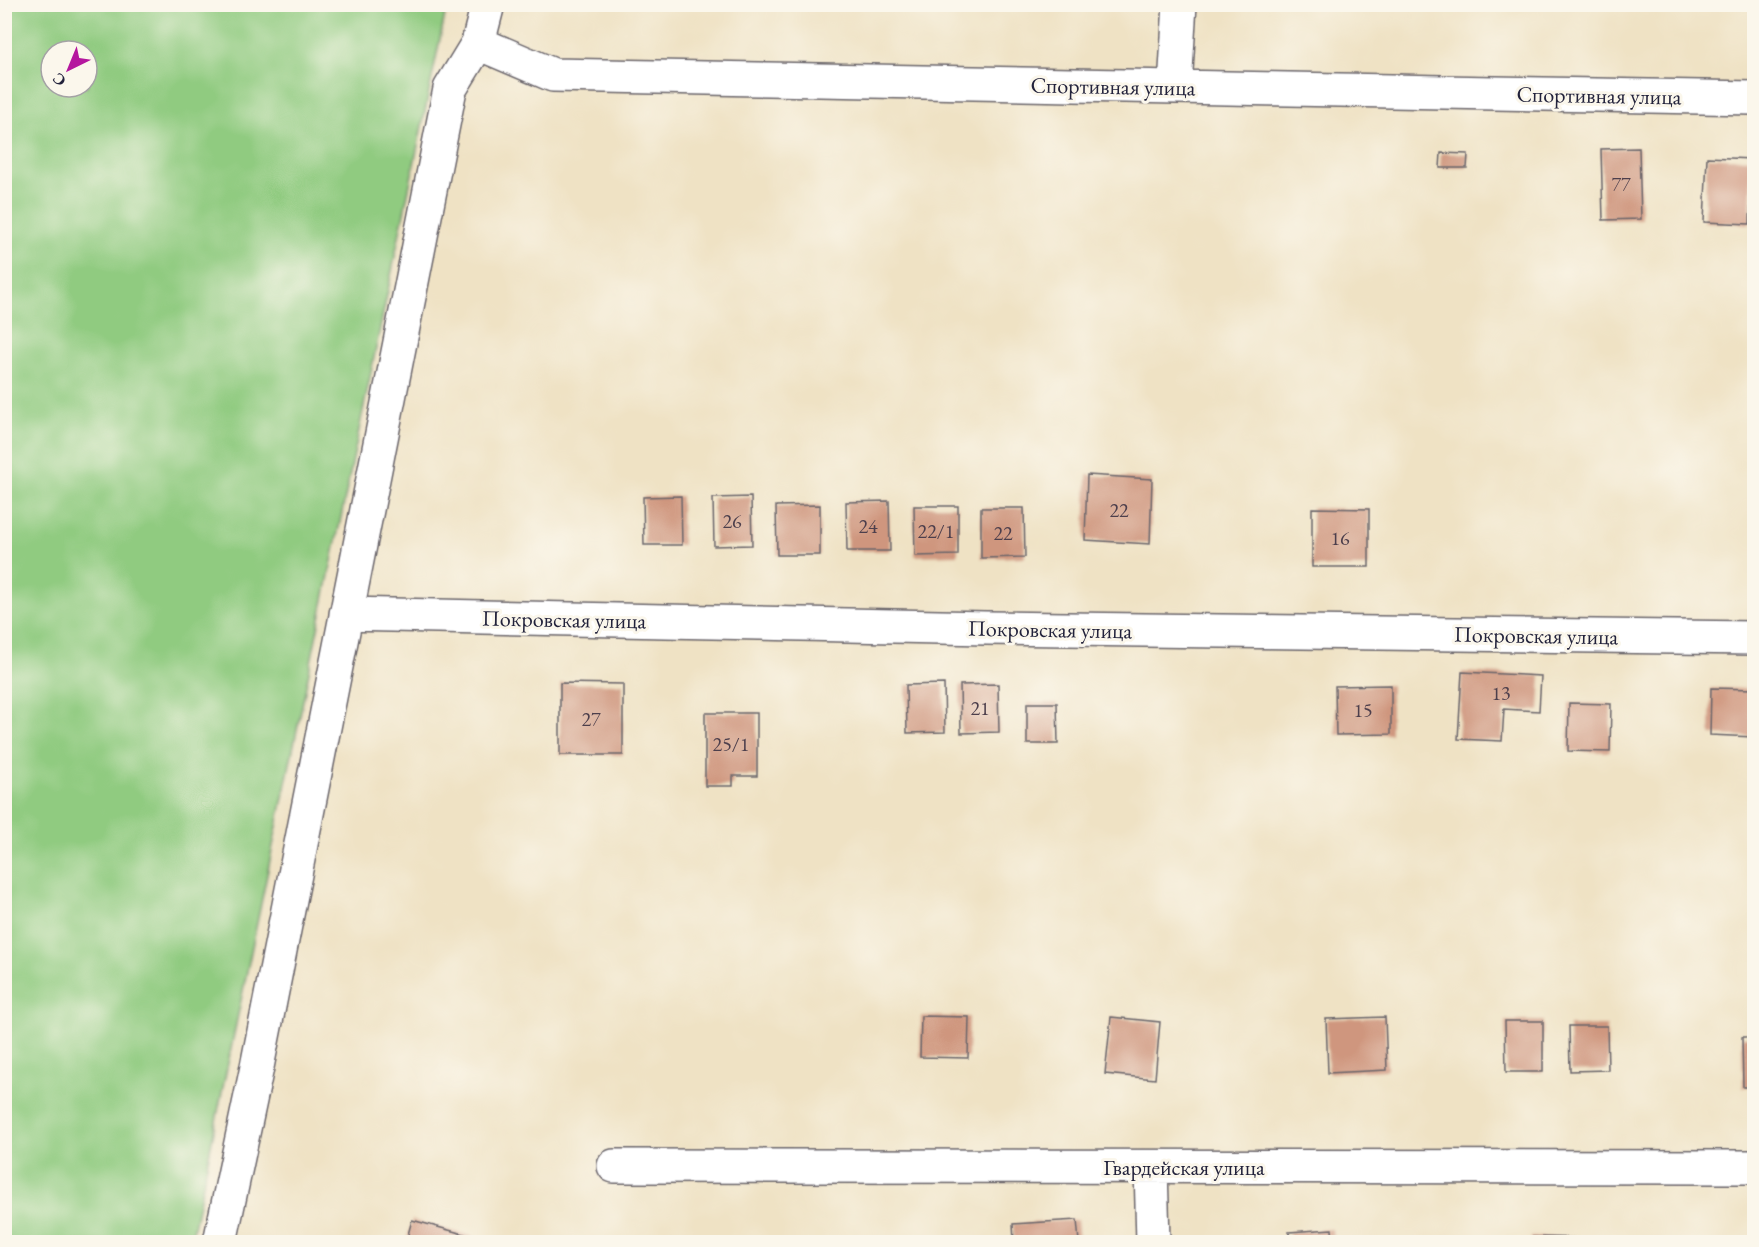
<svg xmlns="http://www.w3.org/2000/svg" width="1759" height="1247" viewBox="0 0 1759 1247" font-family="'EB Garamond',serif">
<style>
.green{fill:#90cb80;stroke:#59765e;stroke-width:1.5;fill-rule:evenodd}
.building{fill:#cf967e}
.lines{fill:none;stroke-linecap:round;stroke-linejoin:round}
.minor-casing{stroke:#6a656b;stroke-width:36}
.minor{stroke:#fff;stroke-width:33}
.labels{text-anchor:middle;stroke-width:6;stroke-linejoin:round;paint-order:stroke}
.number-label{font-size:20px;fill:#4d3f4c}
.street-label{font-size:22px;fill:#22223b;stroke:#fbf7ec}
</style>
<rect width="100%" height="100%" fill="#fbf7ec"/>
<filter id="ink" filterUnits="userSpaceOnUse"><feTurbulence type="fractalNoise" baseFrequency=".0167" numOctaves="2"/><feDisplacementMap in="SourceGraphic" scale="12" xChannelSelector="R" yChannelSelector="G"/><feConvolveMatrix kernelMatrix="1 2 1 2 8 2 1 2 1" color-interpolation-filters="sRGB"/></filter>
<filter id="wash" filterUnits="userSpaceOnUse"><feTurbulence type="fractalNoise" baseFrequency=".008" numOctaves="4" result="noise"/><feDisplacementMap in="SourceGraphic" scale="24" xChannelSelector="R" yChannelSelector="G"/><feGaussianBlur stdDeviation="1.35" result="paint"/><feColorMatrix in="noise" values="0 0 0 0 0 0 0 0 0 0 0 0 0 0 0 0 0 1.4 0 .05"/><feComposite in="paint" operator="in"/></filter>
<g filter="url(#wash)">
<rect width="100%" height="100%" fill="#efe2c4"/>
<path class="green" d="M5 4 447 5 191 1242H5ZM51 51H87V87H51Z"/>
<g id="blocks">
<path class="building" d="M1639 148 1641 219 1603 220 1601 149Z
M1441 153 1468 154 1467 168H1440Z
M1707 157 1752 159 1750 224 1704 222Z
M1087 475 1152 479 1150 544 1085 540Z
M681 496 682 545H644L643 497Z
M751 497 752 545 714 546 713 498Z
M889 501 890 551H847L846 502Z
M820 505V555H777L776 506Z
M914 506H958V555L915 556Z
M981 508H1024L1025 557 981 558Z
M1312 508 1369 509V567H1312Z
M1462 672 1541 676 1539 711 1504 709 1502 741 1458 739Z
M560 683 623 684V755H560Z
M944 684 945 732 907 733 906 685Z
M998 684 999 732 961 733 960 685Z
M1391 685V734L1336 735 1335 686Z
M1711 688 1754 689V737L1710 735Z
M1027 703H1057L1058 744H1027Z
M1569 703 1611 704 1610 752 1568 751Z
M705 713H757V776H733V786H705Z
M921 1016 969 1017 968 1058 920 1057Z
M1111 1017 1160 1022 1155 1079 1105 1074Z
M1385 1017 1387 1070 1328 1073 1326 1019Z
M1505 1021H1543V1072H1506Z
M1569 1026H1607L1608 1070 1570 1071Z
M1742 1037H1754V1087H1743Z
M412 1220 478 1238 476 1242H406Z
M1077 1220 1079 1242H1014L1013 1224Z
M1332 1229 1333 1242H1290L1289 1232Z
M1531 1237 1591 1238V1242H1531Z"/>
</g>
</g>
<g filter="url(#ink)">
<use href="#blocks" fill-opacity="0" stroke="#6a656b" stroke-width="1.5"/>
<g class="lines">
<g class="minor-casing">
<path id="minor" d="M478 43 553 75 1754 98
M1175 87 1180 4
M346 614 986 628 1754 638
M614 1166 1754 1167
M1151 1167 1153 1242
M220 1242 256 1072 450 89 478 43 488 4"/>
</g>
<use href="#minor" class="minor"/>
</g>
</g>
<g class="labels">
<g class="number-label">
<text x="1621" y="191">77</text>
<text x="1119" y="517">22</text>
<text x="732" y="528">26</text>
<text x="868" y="533">24</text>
<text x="936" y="538">22/1</text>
<text x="1003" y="540">22</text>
<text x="1340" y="545">16</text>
<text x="1501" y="700">13</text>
<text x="980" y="715">21</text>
<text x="1363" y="717">15</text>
<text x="591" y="726">27</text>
<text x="731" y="751">25/1</text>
</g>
<g class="street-label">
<text transform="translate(1113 86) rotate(1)" y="8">Спортивная улица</text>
<text transform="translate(1599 95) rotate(1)" y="8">Спортивная улица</text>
<text transform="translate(564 619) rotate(1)" y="8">Покровская улица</text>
<text transform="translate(1050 629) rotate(1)" y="8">Покровская улица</text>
<text transform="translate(1536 635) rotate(1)" y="8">Покровская улица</text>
<text x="1184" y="1175">Гвардейская улица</text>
</g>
</g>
<rect width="1759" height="1247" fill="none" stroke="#fbf7ec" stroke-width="24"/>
<g transform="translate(69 69) rotate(223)"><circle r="28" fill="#fbf7ec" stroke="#a4a2a5" stroke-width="1.5"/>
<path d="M0-4.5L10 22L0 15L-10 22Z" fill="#b5179e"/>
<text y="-9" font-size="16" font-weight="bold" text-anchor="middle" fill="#22223b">С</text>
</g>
</svg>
